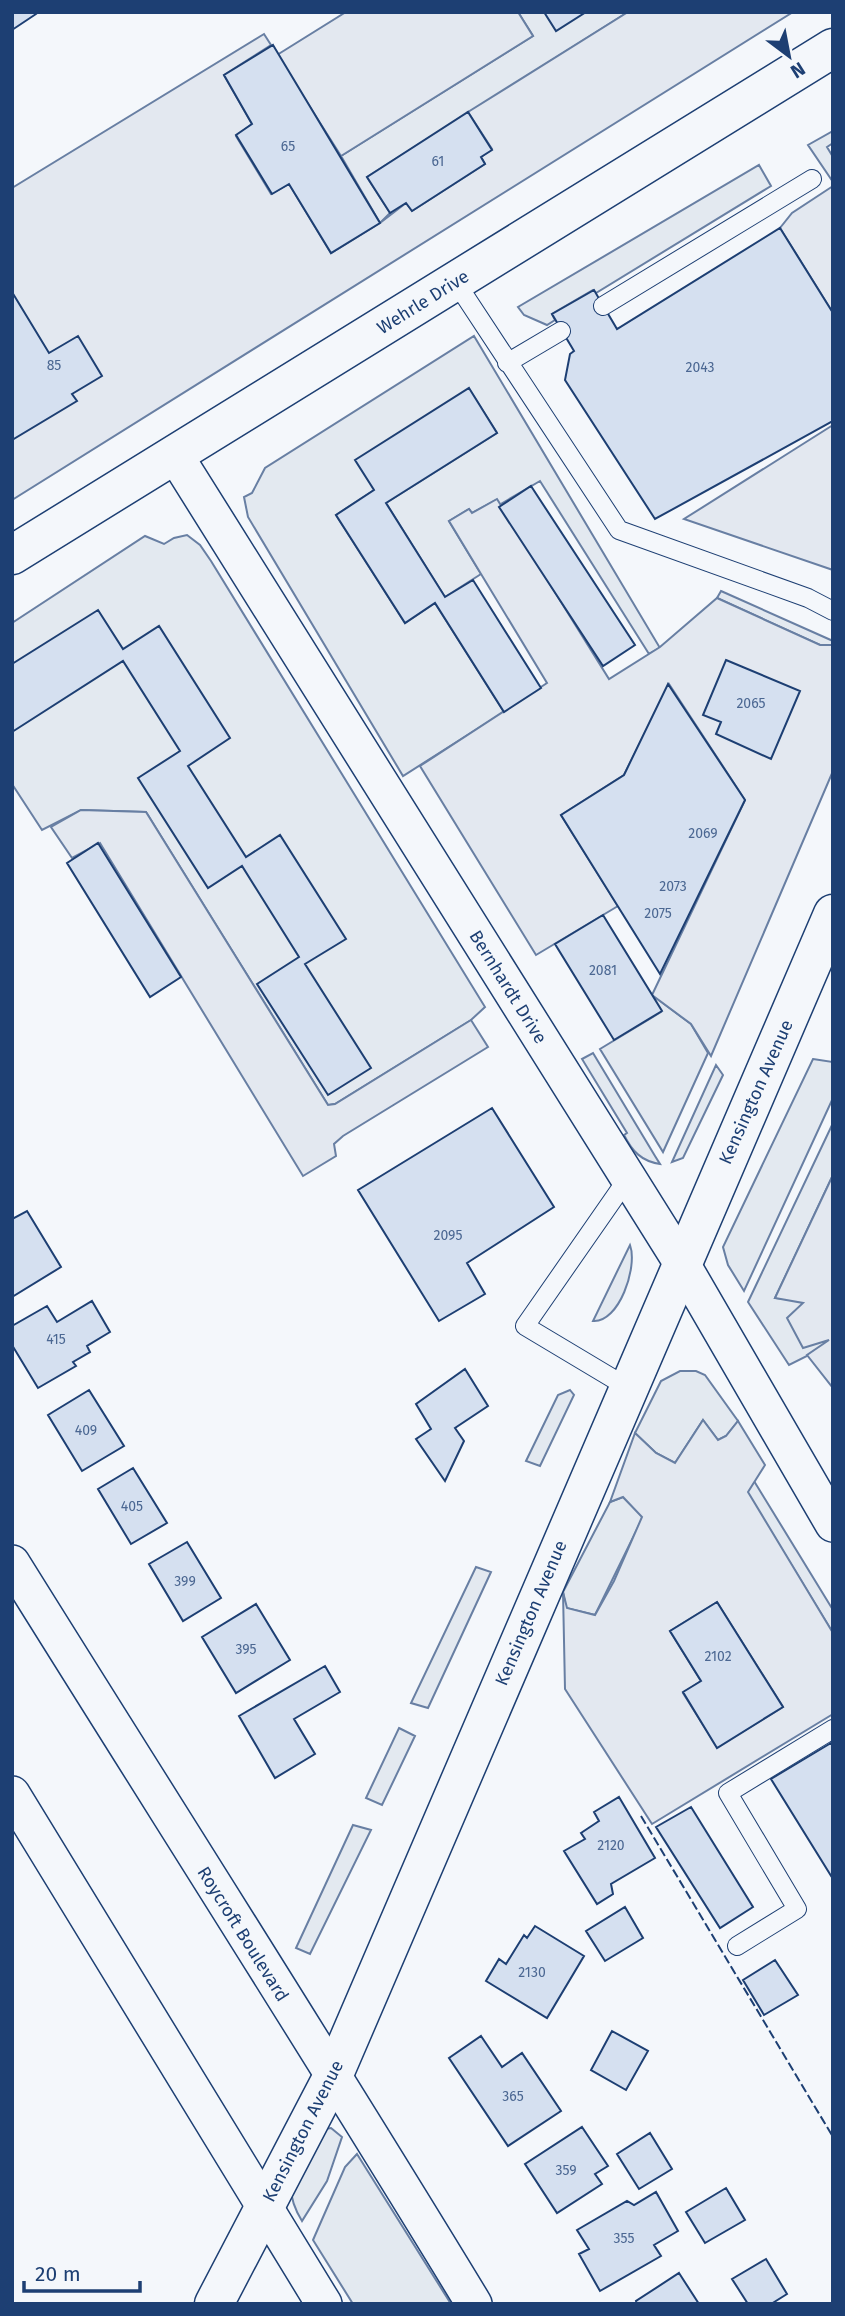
<svg xmlns="http://www.w3.org/2000/svg" width="845" height="2316" viewBox="0 0 845 2316" font-family="'Fira Sans',sans-serif">
<style>
.green{fill:#e3e9f0;stroke:#687fa3;stroke-width:2}
.parking{fill:#e3e8f0;stroke:#687fa3;stroke-width:2;fill-rule:evenodd}
.building{fill:#d5e0f0;stroke:#1d3f73;stroke-width:2}
.lines{fill:none;stroke-linecap:round;stroke-linejoin:round}
.lane-casing{stroke:#1d3f73;stroke-width:20}
.street-casing{stroke:#1d3f73;stroke-width:38}
.secondary-casing{stroke:#1d3f73;stroke-width:41}
.lane{stroke:#f4f7fb;stroke-width:18}
.street{stroke:#f4f7fb;stroke-width:35}
.secondary{stroke:#f4f7fb;stroke-width:38}
.fence{stroke:#1d3f73;stroke-width:2;stroke-dasharray:9 3.5;stroke-linecap:butt}
.labels{text-anchor:middle;stroke-width:5;stroke-linejoin:round;paint-order:stroke}
.number-label{font-size:14px;fill:#4b6792}
.street-label{font-size:18px;fill:#1d3f73;stroke:#f4f7fb}
</style>
<rect width="100%" height="100%" fill="#f4f7fb"/>
<path class="green" d="M518 12H628L367 177 390 213 380 223 341 156 533 36Z
M833 131V143L827 147 833 157V182L808 145Z
M759 165 771 186 596 293 593 290 552 314 555 320 547 325 524 315 518 307Z
M474 336 660 648 649 654 540 481 499 505 496 500 472 513 469 509 449 521 481 574 445 597 386 503 497 433 469 389 374 490 336 515 405 623 435 603 504 712 403 776 248 517 244 497 252 493 265 468Z
M187 535 200 545 211 561 485 1007 471 1020 335 1104 328 1105 146 812 81 810 42 830 12 784V623L145 536 164 544 174 538Z
M721 591 833 641V645H820L717 598Z
M652 995 691 1024 708 1053 663 1152 600 1049 661 1012Z
M593 1053 655 1156 660 1164C641 1161 632 1151 624 1135L627 1133 582 1059Z
M813 1059 833 1062V1098L744 1291 728 1265 723 1247Z
M716 1065 723 1075 683 1158 672 1162Z
M833 1123V1175L775 1298 802 1301 818 1341 830 1339 821 1349 789 1365 748 1302Z
M630 1245C638 1267 619 1323 593 1321Z
M680 1371H696L705 1375 738 1421 726 1436 718 1440 703 1420 675 1463 656 1453 635 1433 661 1381Z
M570 1390 574 1395 540 1466 526 1461 558 1395Z
M754 1481 833 1610V1633L747 1492Z
M623 1497 643 1517 595 1615 566 1608 563 1592 610 1502Z
M476 1567 491 1572 428 1708 411 1703Z
M399 1728 415 1736 382 1805 366 1798Z
M353 1825 371 1830 310 1954 296 1948Z
M331 2128 342 2137 327 2181 302 2221C279 2184 296 2166 313 2131Z
M357 2154 451 2304H353L313 2240 345 2167Z"/>
<path class="parking" d="M346 12H518L533 36 341 156 277 55Z
M628 12H793L12 500V188L264 34 271 45 224 75 252 124 236 136 271 194 289 184 331 253 380 223 406 203 412 211 485 164 481 157 492 149 468 112Z
M833 186V313L780 228 792 213Z
M833 425V570L684 519 795 449Z
M497 499 609 679 660 647 717 598 820 645H833V771L711 1056 691 1024 652 995 745 800 669 684 624 775 561 815 618 906 536 955 420 766 547 683 449 521 469 509 472 513Z
M81 810 146 812 328 1105 335 1104 471 1020 488 1047 343 1136 334 1144 336 1156 303 1176 100 843 72 858 51 827Z
M833 1175V1388L807 1355 829 1340 803 1348 787 1318 803 1303 775 1298Z
M703 1420 718 1440 726 1436 738 1421 765 1465 748 1492 833 1633V1714L652 1824 565 1689 563 1592 567 1608 595 1615 614 1581 642 1517 623 1497 610 1502 635 1433 656 1453 675 1463ZM717 1602 783 1707 717 1747 683 1693 701 1681 670 1631Z"/>
<path class="building" d="M12 12H35L36 14 12 30Z
M544 12H586L556 31Z
M273 45 380 223 331 253 289 184 272 194 236 135 252 124 224 75Z
M468 112 492 150 481 157 485 164 412 211 406 203 390 213 367 177Z
M780 228 833 313V421L655 519 565 380 570 354 574 351 552 314 594 290 617 329Z
M12 292 49 353 78 336 102 376 72 394 77 401 12 440Z
M469 388 497 433 386 503 445 597 473 580 541 688 504 712 435 603 405 623 336 515 374 490 355 460Z
M531 486 635 645 603 666 499 507Z
M98 610 123 649 159 626 230 738 188 766 246 857 280 835 346 939 305 964 371 1068 328 1095 257 984 299 957 242 866 208 888 138 778 180 751 123 661 12 732V664Z
M726 660 800 691 771 759 716 734 721 722 703 715Z
M668 684 745 800 660 974 561 815 624 775Z
M98 843 181 977 150 997 67 863Z
M603 915 662 1011 614 1040 555 944Z
M492 1108 554 1207 467 1263 485 1294 439 1321 358 1190Z
M27 1211 61 1267 12 1297V1219Z
M92 1301 110 1332 87 1346 90 1352 73 1362 76 1366 38 1388 12 1345V1326L47 1306 57 1322Z
M465 1369 488 1406 455 1428 464 1441 445 1481 416 1439 431 1429 416 1404Z
M89 1390 124 1446 82 1471 48 1415Z
M133 1468 167 1523 131 1544 98 1489Z
M187 1542 221 1598 183 1621 149 1564Z
M717 1602 783 1707 717 1748 683 1692 701 1681 670 1631Z
M256 1604 290 1660 236 1693 202 1637Z
M325 1666 340 1692 294 1719 315 1754 275 1778 239 1716Z
M831 1743 833 1746V1879L771 1779Z
M619 1797 655 1858 611 1884 613 1894 597 1904 564 1851 585 1839 581 1833 599 1821 594 1812Z
M691 1807 753 1907 720 1928 656 1827Z
M625 1907 643 1938 605 1961 586 1931Z
M535 1926 584 1956 547 2018 486 1981 499 1959 506 1964 524 1935 527 1938Z
M775 1960 798 1995 764 2015 743 1980Z
M612 2031 648 2051 626 2090 591 2070Z
M481 2036 502 2067 522 2053 561 2111 508 2146 449 2058Z
M582 2127 608 2166 595 2174 602 2184 557 2213 525 2164Z
M650 2133 672 2169 639 2189 617 2154Z
M726 2188 745 2220 705 2243 686 2212Z
M656 2192 678 2231 654 2245 661 2256 600 2291 579 2254 589 2249 577 2230 627 2201 634 2205Z
M766 2259 787 2294 771 2304H748L732 2279Z
M679 2273 699 2304H637L636 2301Z"/>
<g class="lines">
<g class="lane-casing">
<path id="lane" d="M455 281 619 530 808 598 833 611
M603 306 812 179
M507 363 561 331
M627 1387 525 1326 628 1178
M737 1946 797 1909 728 1793 833 1729"/>
</g>
<g class="street-casing">
<path id="street" d="M175 455 681 1262 833 1524
M12 1563C166 1810 323 2055 474 2304
M12 1794 324 2304"/>
</g>
<g class="secondary-casing">
<path id="secondary" d="M12 555 833 48
M214 2304 334 2074 833 914"/>
</g>
<use href="#lane" class="lane"/>
<use href="#street" class="street"/>
<use href="#secondary" class="secondary"/>
<path class="fence" d="M641 1816 833 2137"/>
</g>
<g class="labels">
<g class="number-label">
<text x="288" y="151">65</text>
<text x="438" y="166">61</text>
<text x="54" y="370">85</text>
<text x="700" y="372">2043</text>
<text x="751" y="708">2065</text>
<text x="703" y="838">2069</text>
<text x="673" y="891">2073</text>
<text x="658" y="918">2075</text>
<text x="603" y="975">2081</text>
<text x="448" y="1240">2095</text>
<text x="56" y="1344">415</text>
<text x="86" y="1435">409</text>
<text x="132" y="1511">405</text>
<text x="185" y="1586">399</text>
<text x="246" y="1654">395</text>
<text x="718" y="1661">2102</text>
<text x="611" y="1850">2120</text>
<text x="532" y="1977">2130</text>
<text x="513" y="2101">365</text>
<text x="566" y="2175">359</text>
<text x="624" y="2243">355</text>
</g>
<g class="street-label">
<text transform="translate(423 302) rotate(-32)" y="6">Wehrle Drive</text>
<text transform="translate(508 987) rotate(58)" y="6">Bernhardt Drive</text>
<text transform="translate(756 1092) rotate(-66)" y="6">Kensington Avenue</text>
<text transform="translate(531 1613) rotate(-67)" y="6">Kensington Avenue</text>
<text transform="translate(243 1934) rotate(58)" y="6">Roycroft Boulevard</text>
<text transform="translate(303 2131) rotate(-63)" y="6">Kensington Avenue</text>
</g>
</g>
<rect width="845" height="2316" fill="none" stroke="#1d3f73" stroke-width="28"/>
<g transform="translate(789 56) rotate(148)" stroke="#f4f7fb" stroke-width="5" paint-order="stroke">
<path d="M0-5L12 26L0 18L-12 26Z" fill="#1d3f73"/>
<text y="-10" font-size="19" font-weight="bold" text-anchor="middle" fill="#1d3f73">N</text>
</g>
<path d="M24 2281v10h116v-10" fill="none" stroke="#1d3f73" stroke-width="3.5"/>
<text x="35" y="2281" font-size="21" fill="#1d3f73" stroke="#f4f7fb" stroke-width="5" paint-order="stroke">20 m</text>
</svg>
